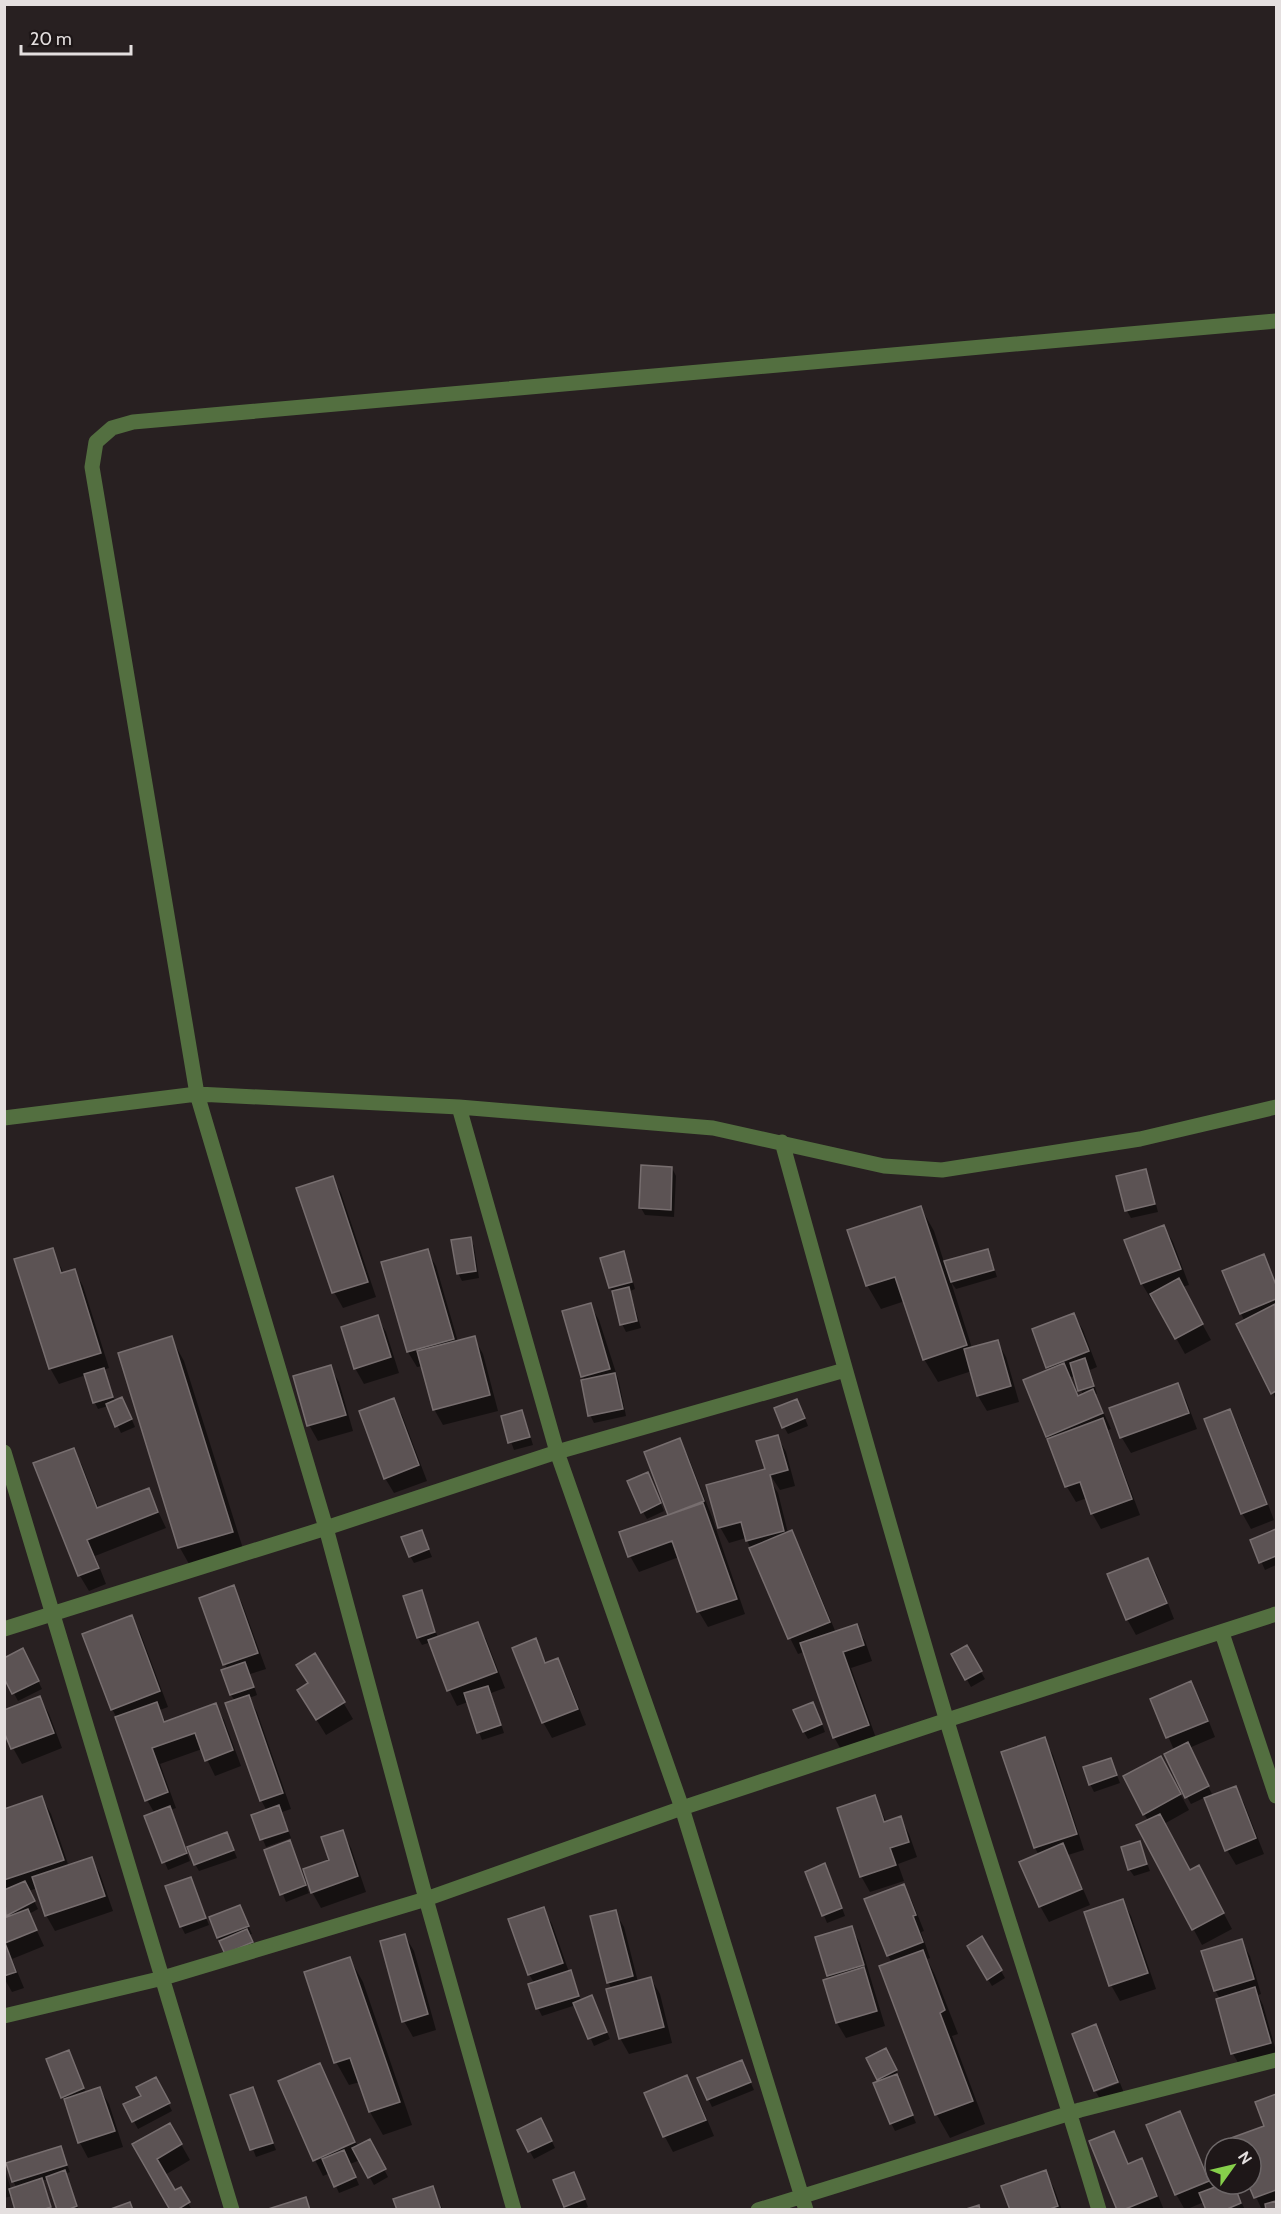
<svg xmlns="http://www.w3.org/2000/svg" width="1281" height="2214" viewBox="0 0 1281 2214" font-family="Cabin,sans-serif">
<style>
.shadow{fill:#0007;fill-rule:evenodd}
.building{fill:#5c5354;stroke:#776e6f;stroke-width:1.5}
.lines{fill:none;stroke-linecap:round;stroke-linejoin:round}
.minor{stroke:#536f40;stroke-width:15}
</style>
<rect width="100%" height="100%" fill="#282021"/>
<path class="shadow" d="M672 1168 676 1176 674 1217 645 1215 641 1208Z
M1145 1171 1149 1178 1158 1212 1131 1218 1127 1211 1118 1178Z
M332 1178 341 1193 376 1297 343 1308 334 1292Z
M921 1208 934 1231 944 1262 987 1251 991 1258 997 1277 956 1289 951 1282 972 1348 997 1341 1006 1357 1019 1402 987 1411 978 1396 972 1371 938 1382 924 1359 905 1301 881 1309 867 1285Z
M1164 1227 1173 1242 1189 1285 1182 1287 1211 1340 1185 1354 1154 1298 1151 1299 1142 1284 1126 1241Z
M470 1239 474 1246 479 1278 462 1281 458 1273Z
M52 1249 64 1274 74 1270 83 1286 109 1368 103 1370 113 1395 94 1401 86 1375 59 1384 50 1368Z
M427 1251 436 1266 458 1342 474 1338 483 1354 498 1411 443 1425 434 1409 423 1366 417 1367 408 1352 383 1263Z
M623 1253 627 1260 635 1289 630 1291 641 1328 626 1332 622 1324 615 1295 610 1288Z
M1263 1256 1276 1282V1400L1241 1313Z
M590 1305 599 1320 619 1382 626 1416 594 1423 590 1415 585 1381 583 1376Z
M1074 1315 1083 1330 1097 1367 1090 1370 1097 1394H1095L1111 1429 1108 1430 1140 1515 1101 1529 1092 1513 1087 1498 1076 1502 1067 1487 1048 1436 1050 1370 1048 1367ZM1075 1376 1083 1395 1079 1397 1071 1377Z
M377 1317 386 1332 399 1373 364 1384 355 1368Z
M171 1338 184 1361 245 1555 193 1571 180 1548 119 1354Z
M330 1367 339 1382 353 1431 318 1441 309 1425Z
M1177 1384 1186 1400 1197 1429 1131 1453 1122 1438 1111 1408Z
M114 1398 115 1401 126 1406 135 1427 121 1433 108 1406 98 1409 95 1403Z
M393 1400 402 1415 427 1481 394 1493 385 1478Z
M801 1408 808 1426 788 1434 784 1427Z
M521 1411 525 1419 533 1445 514 1450 502 1417Z
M1229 1411 1238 1426 1274 1520 1251 1529 1242 1513Z
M777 1436 786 1452 795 1486 780 1490 771 1476V1482L778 1493 788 1533 791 1532 800 1547 836 1633 856 1626 865 1641 872 1661 851 1668 877 1741 843 1753 834 1737 804 1652 798 1654 790 1638 746 1538 729 1543 720 1527 766 1470Z
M679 1440 688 1456 712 1517 745 1614 708 1627 699 1612 679 1557 639 1572 630 1556 670 1516 646 1453Z
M73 1449 82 1465 99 1509 148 1490 166 1528 95 1556 106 1584 89 1591 80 1576 35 1464Z
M651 1481 664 1511 647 1519 643 1512Z
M421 1531 432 1557 414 1563 410 1556Z
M1276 1531V1565L1265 1570 1252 1541Z
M1148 1560 1157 1575 1174 1619 1136 1635 1127 1619Z
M233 1587 242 1603 266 1669 250 1674 257 1695 249 1698 257 1712 291 1809 282 1812 291 1838 266 1847 253 1816 267 1811 261 1800 235 1701 231 1695 227 1669 201 1599Z
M421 1592 438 1638 477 1624 486 1639 505 1688 491 1693 504 1733 482 1740 468 1702 457 1706 449 1690 431 1642 422 1645 418 1638Z
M131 1617 140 1632 168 1707 160 1710 166 1723 215 1705 224 1720 241 1766 215 1776 202 1749 160 1764 176 1808 170 1810 190 1861 168 1870 146 1817 155 1814 147 1800 117 1718 112 1709Z
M535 1640 547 1664 557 1660 566 1675 586 1725 552 1738 543 1722Z
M966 1647 985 1679 971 1687 953 1654Z
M315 1655 353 1719 326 1735 308 1706Z
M27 1658 42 1689 18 1701 4 1675Z
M1191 1683 1200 1699 1215 1737 1189 1748 1213 1796 1235 1788 1244 1803 1264 1854 1236 1865 1227 1850 1206 1797 1191 1804 1187 1797 1166 1755 1174 1750 1152 1699Z
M40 1698 49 1714 62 1748 22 1764 13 1748Z
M817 1711 825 1732 808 1739 804 1732Z
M1044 1739 1053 1755 1084 1850 1068 1855 1090 1905 1049 1922 1040 1906 1039 1855 1035 1848Z
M1111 1760 1120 1783 1094 1792 1090 1784Z
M1169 1773 1189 1810 1164 1824 1190 1871 1207 1882 1232 1929 1202 1945 1138 1826 1148 1821 1125 1777Z
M874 1797 887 1823 900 1818 909 1834 917 1857 898 1864 904 1881 870 1892 861 1876Z
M42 1798 51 1814 69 1867 91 1859 100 1874 113 1911 55 1931 46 1915 37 1888 29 1891 38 1909 29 1914 44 1946 12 1959 24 1988 12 1992 4 1978V1919L9 1918 4 1909V1811Z
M342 1832 351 1848 366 1892 321 1908 312 1892 331 1861Z
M230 1841 237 1858 199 1871 195 1864Z
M289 1841 309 1893 286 1902 266 1851Z
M1139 1843 1150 1871 1134 1876 1129 1869Z
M807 1872 829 1873 845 1916 827 1923Z
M190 1879 209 1925 185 1934 181 1926Z
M903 1885 912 1901 924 1931 921 1932 930 1958 927 1959 935 1975 958 2034 952 2036 985 2124 950 2138 937 2115 881 1967 892 1963 888 1955Z
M1122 1900 1131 1916 1156 1989 1120 2001 1111 1985Z
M240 1907 252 1934 249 1935 256 1949 221 1943 218 1937Z
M543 1909 552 1924 569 1972 574 1979 581 2001 595 2004 610 2039 594 2046 576 2005 542 2016 538 2008 534 1983 529 1974Z
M615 1912 624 1927 638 1982 651 1979 660 1994 672 2043 629 2054 620 2038 612 1989 608 1982Z
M851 1928 860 1943 885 2026 846 2038 837 2023 828 1975Z
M405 1936 414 1951 436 2030 413 2037 404 2021Z
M982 1938 1005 1978 992 1986 969 1947Z
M1241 1941 1250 1956 1261 1994 1258 1995 1263 2005 1276 2051V2059L1242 2069 1233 2054 1218 2000 1220 1999 1215 1990Z
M350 1959 363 1982 412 2125 383 2135 370 2112 360 2082 349 2085 336 2062Z
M1095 2026 1104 2042 1119 2080 1095 2091 1074 2034Z
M889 2057 900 2078 898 2079 916 2123 895 2131 891 2123 880 2082 868 2059Z
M72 2059 86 2093 100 2089 109 2104 123 2147 88 2158 80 2143 63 2097Z
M741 2061 754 2090 712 2107 699 2079Z
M319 2065 358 2147 369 2141 388 2177 374 2185 360 2160 350 2164 359 2185 339 2193 330 2173 323 2176 315 2160Z
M687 2077 696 2093 714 2136 673 2152 665 2137 646 2094Z
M1120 2083 1126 2098 1104 2106 1096 2092Z
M160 2086 172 2111 138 2129 125 2105Z
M252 2089 276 2150 256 2157 232 2096Z
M1276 2096V2210H1262L1250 2184 1251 2148H1237L1266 2127 1257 2103Z
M1179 2113 1188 2128 1213 2189 1227 2184H1233L1245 2210H1207L1204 2202 1185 2210 1176 2194Z
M170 2125 190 2160 165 2175 174 2192 180 2189 192 2210H172L134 2145Z
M545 2127 555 2148 534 2159 519 2131Z
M1113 2133 1129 2165 1141 2160 1150 2176 1164 2210H1119Z
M60 2148 70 2172 65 2174 79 2210H59L48 2179 41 2181 52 2210H17L13 2196 4 2198V2167L11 2189 17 2188 13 2181Z
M1045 2172 1054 2188 1062 2210H1011Z
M555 2181H578L588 2207 581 2210H566Z
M432 2188 443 2210H398Z"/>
<path class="building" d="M641 1165 672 1167 671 1210 639 1208Z
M1146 1169 1155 1204 1125 1211 1116 1176Z
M333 1176 368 1282 332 1293 296 1188Z
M921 1206 967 1345 923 1360 895 1277 866 1286 847 1230Z
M1164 1225 1181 1269 1141 1284 1124 1240Z
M471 1237 476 1271 457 1274 451 1240Z
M53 1248 61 1273 75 1269 101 1353 49 1369 14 1259Z
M428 1249 454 1339 407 1352 381 1262Z
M988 1249 994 1270 951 1282 944 1261Z
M624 1251 632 1282 609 1288 600 1258Z
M1264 1254 1276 1285V1299L1240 1314 1222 1271Z
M1179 1278 1203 1324 1175 1339 1150 1294Z
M629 1287 637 1321 620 1325 612 1291Z
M591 1303 610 1369 581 1377 562 1311Z
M1275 1304 1276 1391 1271 1394 1236 1324Z
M1074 1313 1089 1351 1046 1368 1032 1329Z
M378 1315 391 1357 354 1369 341 1327Z
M172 1336 233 1532 178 1548 118 1353Z
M475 1336 490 1395 433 1410 417 1351Z
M998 1340 1011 1386 977 1396 964 1349Z
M1085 1358 1094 1386 1078 1391 1070 1363Z
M1064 1363 1078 1396 1093 1389 1103 1413 1046 1437 1023 1380Z
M331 1365 346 1415 307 1426 293 1376Z
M104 1368 113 1397 93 1403 84 1374Z
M615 1373 623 1409 588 1416 581 1380Z
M1178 1383 1189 1413 1120 1438 1109 1408Z
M122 1397 132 1419 115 1427 106 1404Z
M394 1398 419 1465 384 1479 359 1411Z
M797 1399 805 1418 782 1428 774 1408Z
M1230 1409 1267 1504 1241 1514 1204 1419Z
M522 1410 530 1437 508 1443 501 1416Z
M1103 1418 1132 1499 1091 1514 1080 1482 1065 1487 1047 1439Z
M778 1435 788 1470 770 1475 784 1531 746 1541 741 1522 718 1528 706 1485 765 1469 756 1441Z
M680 1438 704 1501 668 1515 644 1452Z
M74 1448 97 1508 149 1488 158 1512 87 1540 99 1568 78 1576 33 1463Z
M648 1472 661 1503 641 1513 627 1481Z
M703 1503 737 1599 697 1612 672 1541 628 1557 619 1532Z
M1276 1529V1556L1259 1563 1250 1540Z
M422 1530 429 1549 409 1557 401 1537Z
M792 1530 830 1622 788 1639 749 1548Z
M1148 1558 1167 1603 1126 1620 1107 1574Z
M234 1585 258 1653 223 1665 199 1598Z
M422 1590 435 1632 417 1638 403 1596Z
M132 1615 160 1691 111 1710 82 1634Z
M478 1622 497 1672 447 1691 428 1640Z
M857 1624 864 1645 843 1652 869 1725 833 1738 800 1643Z
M536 1638 545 1663 558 1658 578 1709 542 1723 512 1648Z
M967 1645 982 1671 965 1680 951 1654Z
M23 1648 39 1681 12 1694 4 1678V1658Z
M315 1653 345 1702 316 1720 297 1690 308 1683 296 1665Z
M245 1662 254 1687 230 1695 221 1670Z
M1191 1681 1208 1721 1166 1738 1150 1699Z
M488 1686 501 1725 477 1733 464 1693Z
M249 1695 283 1793 260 1801 225 1703Z
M40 1696 54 1733 11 1749 4 1732V1710Z
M157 1702 164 1722 216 1703 233 1750 205 1761 195 1733 152 1748 168 1792 145 1801 115 1717Z
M813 1702 822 1724 803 1732 793 1710Z
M1045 1737 1077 1834 1034 1848 1001 1752Z
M1188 1742 1209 1786 1185 1798 1164 1754Z
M1161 1756 1181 1794 1143 1815 1123 1776Z
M1111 1758 1117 1775 1089 1785 1083 1767Z
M1236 1786 1256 1838 1225 1851 1204 1798Z
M875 1795 884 1822 901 1816 909 1842 890 1848 896 1865 860 1877 837 1808Z
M42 1796 64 1860 4 1880V1809Z
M279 1805 288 1831 260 1840 251 1815Z
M170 1806 187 1853 162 1863 144 1816Z
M1160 1814 1190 1870 1199 1865 1224 1913 1192 1930 1136 1825Z
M343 1830 358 1876 311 1893 303 1869 329 1860 321 1837Z
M227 1832 234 1850 194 1865 187 1847Z
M290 1840 306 1885 280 1895 264 1850Z
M1140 1841 1147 1864 1128 1870 1121 1847Z
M1063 1843 1082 1889 1039 1907 1019 1862Z
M92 1857 105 1896 45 1916 32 1877Z
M825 1863 842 1908 822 1916 805 1872Z
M191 1877 206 1918 180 1927 165 1886Z
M25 1881 35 1901 6 1916 4 1890Z
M904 1884 916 1915 913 1916 923 1942 887 1956 864 1899Z
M1123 1899 1148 1973 1109 1986 1084 1912Z
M240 1905 249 1926 217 1938 209 1917Z
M544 1907 563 1963 528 1975 508 1919Z
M28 1909 37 1930 5 1943 16 1972 4 1976V1918Z
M616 1910 633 1976 607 1983 590 1916Z
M852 1926 864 1965 827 1976 815 1937Z
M247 1929 253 1942 225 1954 219 1941Z
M405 1934 428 2014 402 2022 380 1941Z
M982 1936 1002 1970 987 1980 967 1946Z
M1242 1939 1254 1979 1214 1991 1201 1951Z
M923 1950 945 2010 940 2013 973 2101 935 2115 879 1966Z
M350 1957 400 2102 369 2112 350 2058 334 2063 304 1972Z
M864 1967 877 2011 836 2023 823 1980Z
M571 1970 579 1996 536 2009 528 1984Z
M651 1977 664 2027 619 2039 606 1989Z
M1255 1987 1271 2043 1231 2054 1216 1999Z
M592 1995 607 2032 588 2039 573 2003Z
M1096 2024 1118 2082 1094 2091 1072 2034Z
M886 2048 897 2070 877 2080 866 2058Z
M69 2050 84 2088 61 2098 46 2059Z
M742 2060 751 2082 707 2100 697 2078Z
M320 2063 355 2142 313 2161 278 2081Z
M897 2074 913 2115 890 2124 873 2083Z
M687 2075 706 2120 663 2137 644 2093Z
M156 2077 170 2103 132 2122 123 2104 141 2096 136 2087Z
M100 2087 115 2131 78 2143 64 2099Z
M253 2087 273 2143 250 2150 230 2095Z
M1276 2094V2190L1254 2198 1248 2184H1251V2148H1235L1231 2138 1264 2126 1255 2102Z
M1180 2111 1209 2181 1175 2195 1146 2125Z
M541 2118 552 2141 528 2152 517 2130Z
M170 2123 182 2144 157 2159 175 2190 181 2187 190 2202 177 2210H170L132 2144Z
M1114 2131 1128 2164 1142 2158 1157 2196 1123 2210H1117L1089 2141Z
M370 2139 386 2169 368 2178 352 2148Z
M61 2146 67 2165 12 2182 6 2163Z
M344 2150 356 2177 334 2187 322 2159Z
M65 2170 77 2206 67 2210H57L46 2177Z
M1046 2170 1058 2206 1047 2210H1010L1001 2186Z
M574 2172 585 2199 564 2207 553 2180Z
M42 2178 51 2207 42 2210H15L9 2189Z
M1223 2184H1234L1241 2203 1225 2210H1206L1199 2193Z
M433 2186 441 2210H397L393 2199Z
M306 2197 310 2210H268V2209Z
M1276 2201V2210H1266L1265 2204Z
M130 2202 133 2210H108Z
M979 2205 980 2210H963Z"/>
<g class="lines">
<path class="minor" d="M459 1107 557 1452 682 1808 806 2210
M4 1118 197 1094 459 1107 713 1128 884 1166 942 1170 1140 1139 1276 1107
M782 1142C835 1334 889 1526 946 1718 995 1882 1050 2045 1099 2210
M4 1452 232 2210
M4 1629 326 1528 557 1452 845 1370
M1222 1633 1276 1796
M4 2016 163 1978 426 1899 682 1808 947 1720 1276 1614
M514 2210 426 1899 326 1528 197 1094 92 467 96 442 112 428 133 422 1276 321
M758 2210 1080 2110 1276 2060"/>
</g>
<rect width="1281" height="2214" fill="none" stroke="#e4dfdf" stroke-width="12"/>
<g transform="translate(1233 2166) rotate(56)"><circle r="28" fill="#1e1718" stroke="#6d6768" stroke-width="1.5"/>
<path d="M0-4.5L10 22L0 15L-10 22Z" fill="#86cf4b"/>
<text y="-9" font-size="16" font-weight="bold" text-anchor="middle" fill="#e4dfdf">N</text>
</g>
<path d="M21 45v9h110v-9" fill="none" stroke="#e4dfdf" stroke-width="3"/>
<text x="30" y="45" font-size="18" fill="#e4dfdf" stroke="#1e1718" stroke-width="4.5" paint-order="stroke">20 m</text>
</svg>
